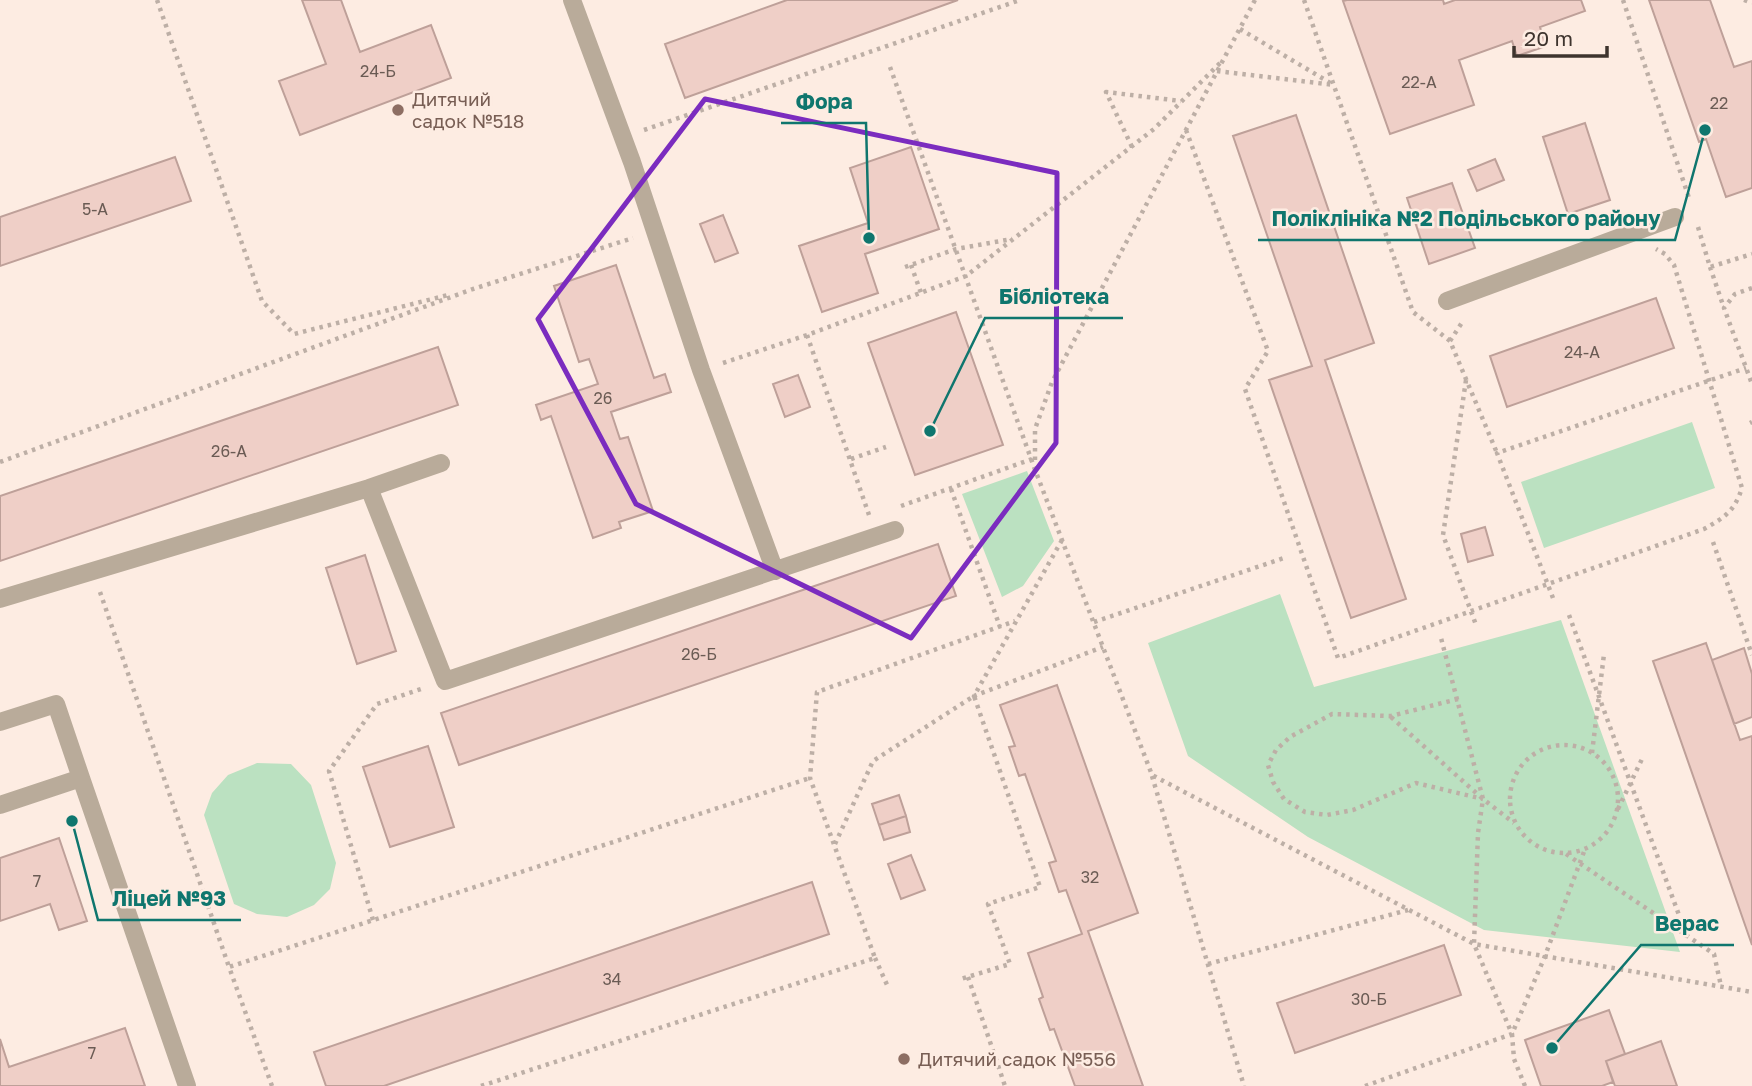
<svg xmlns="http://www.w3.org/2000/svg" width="1752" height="1086" viewBox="0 0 1752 1086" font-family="'Golos Text',sans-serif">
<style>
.green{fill:#bbe1c1}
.building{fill:#efcfc7;stroke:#bea099;stroke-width:2}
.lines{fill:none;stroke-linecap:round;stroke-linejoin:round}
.path{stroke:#bdafa6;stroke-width:4.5;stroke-dasharray:3.5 5;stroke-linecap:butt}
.lane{stroke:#b9ab9a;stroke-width:18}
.marked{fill:none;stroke:#7b2cbf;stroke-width:5;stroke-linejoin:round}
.education-dot{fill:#8d6e63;stroke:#fdece2;stroke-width:2.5}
.labels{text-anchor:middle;stroke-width:5;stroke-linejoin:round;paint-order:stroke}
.number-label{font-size:16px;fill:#6a5b54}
.education-label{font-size:19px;fill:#785e54;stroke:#fdece2;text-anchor:start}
.leader{fill:none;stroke:#0f766e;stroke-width:2.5}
.callout-dot{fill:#0f766e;stroke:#fdece2;stroke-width:2.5}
.callout-label{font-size:21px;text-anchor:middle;font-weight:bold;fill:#0f766e;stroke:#fdece2;stroke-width:5;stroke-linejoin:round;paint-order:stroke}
</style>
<rect width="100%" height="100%" fill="#fdece2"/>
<path class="green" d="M1692 422 1715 488 1544 548 1521 482Z
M1027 471 1054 541 1023 586 1002 597 962 494Z
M1280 594 1314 687 1561 620 1680 952 1484 930 1308 837 1188 756 1148 643Z
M257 763 291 764 311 785 336 863 330 889 314 905 287 917 257 914 234 904 204 815 212 793 228 775Z"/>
<path class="building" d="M302 0H341L360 52 431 25 451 78 300 135 279 81 326 64Z
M787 0H958L685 98 665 44Z
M1347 0H1443L1444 4 1455 0H1581L1585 11 1540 27 1546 46 1517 56 1512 41 1459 60 1474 105 1390 134 1343 1Z
M1649 0H1710L1734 67 1752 61V188L1726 197 1706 139 1699 142Z
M1296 115 1374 343 1325 360 1406 599 1351 618 1269 380 1312 366 1233 136Z
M1585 123 1610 200 1568 214 1543 137Z
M911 147 939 229 865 254 878 293 822 312 799 246 868 223 850 168Z
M175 157 191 201 0 266V217Z
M1495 159 1504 180 1477 191 1468 170Z
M1452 183 1475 248 1429 264 1407 198Z
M723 215 738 253 715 262 700 224Z
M616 265 654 378 665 374 671 392 611 412 620 439 628 437 653 511 619 522 621 528 593 538 551 416 541 420 536 405 598 384 589 359 579 362 554 286Z
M1656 298 1674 348 1507 407 1490 356Z
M956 312 1003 445 915 475 868 343Z
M438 347 458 405 0 561V496Z
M798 375 810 407 785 417 773 384Z
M1485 527 1493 555 1468 562 1461 534Z
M938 544 956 596 459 765 441 713Z
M365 555 396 651 357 664 326 568Z
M1706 643 1740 740 1752 736V945L1653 661Z
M1744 648 1752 674V717L1734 724 1712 660Z
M1057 685 1138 913 1088 931 1143 1086H1075L1054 1029 1050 1030 1039 999 1043 997 1028 953 1082 934 1066 890 1059 892 1049 863 1056 861 1025 774 1019 776 1009 747 1015 746 1000 705Z
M428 746 454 827 390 847 363 767Z
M899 795 906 816 879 825 872 804Z
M906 816 910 832 884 840 879 825Z
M59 838 87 921 59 930 50 904 0 921V858Z
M911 855 925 890 901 899 888 864Z
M812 882 829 934 384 1086H326L314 1052Z
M1444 945 1461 995 1295 1053 1277 1003Z
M1609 1010 1625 1054 1606 1061 1613 1082 1602 1086H1541L1525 1040Z
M125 1028 145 1086H0V1039L9 1067Z
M1661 1041 1677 1086H1615L1606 1061Z"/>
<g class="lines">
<path class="path" d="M157 0 262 301 294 334 448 295
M1304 0 1413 312 1450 341 1497 453
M1623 0 1689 198
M1744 0 1752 3
M1240 29 1332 84
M890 67 1034 467 1152 775 1474 944 1752 992
M1217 71 1334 85
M644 130 1020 0
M1186 130 1268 351 1245 389 1338 658 1704 529C1725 517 1734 512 1742 488L1674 265 1665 254 1656 249
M1132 147 1106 92 1181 101
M1698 227 1710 267 1752 254
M911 265 921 293
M905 267 956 249 1012 239
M1710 267 1724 308
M1752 288 1735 294 1724 308 1752 384
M807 335 869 515
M1450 341 1463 321
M723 363 807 335 966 276 1154 129 1223 60
M1466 380 1443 535 1476 625
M1750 423 1752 422
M851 459 886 447
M1035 460V429L1052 382 1255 0
M0 462 473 289 633 238
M951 489 1000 627
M901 506 1032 459
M1062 540 974 696 1103 647
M1713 542 1752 655
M100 592 229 967
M1553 598 1497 453 1746 368
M1569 615 1687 937
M1094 622 1287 557
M1458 699 1391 716 1332 714 1290 737 1276 750 1268 765 1273 782 1284 799 1305 812 1327 815 1353 810 1416 783 1483 799
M1391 717 1483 799 1514 823
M1510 799a54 54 0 1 1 108 0a54 54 0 1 1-108 0Z
M1592 753 1604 654
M1152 776 1244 1086
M1618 809 1642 759
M835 844 873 761 974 696 1040 887 988 904 1010 964 961 979
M1566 854 1714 954 1721 986
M373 920 329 771 377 704 424 688
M875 958 888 987
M1208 964 1408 910
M968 977 1005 1086
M272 1086 229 967 810 778
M481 1086 875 958 810 778 817 692 1015 621
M1365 1086 1512 1034 1474 944 1478 833 1483 799 1441 638
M1525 1086 1514 1059 1512 1034 1545 956 1585 849"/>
<path class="lane" d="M572 0 632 162 701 370 775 571
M1447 301 1675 217
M369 488 445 681 895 530
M0 599 369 488 441 463
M0 722 56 704 81 778
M0 805 81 778 187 1086"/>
</g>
<path class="marked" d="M705 99 1057 173 1056 443 911 638 636 504 538 319Z"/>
<g class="education-dot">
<circle cx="398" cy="110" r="7"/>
<circle cx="904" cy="1059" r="7"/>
</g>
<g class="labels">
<g class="number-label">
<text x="378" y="77">24-Б</text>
<text x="1419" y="88">22-А</text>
<text x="1719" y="109">22</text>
<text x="95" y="215">5-А</text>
<text x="1582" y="358">24-А</text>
<text x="603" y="404">26</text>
<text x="229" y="457">26-А</text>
<text x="699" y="660">26-Б</text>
<text x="1090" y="883">32</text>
<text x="37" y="887">7</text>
<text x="612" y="985">34</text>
<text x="1369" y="1005">30-Б</text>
<text x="92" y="1059">7</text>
</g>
<g class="education-label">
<text x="412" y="106">Дитячий<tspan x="412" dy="22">садок №518</tspan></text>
<text x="918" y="1066">Дитячий садок №556</text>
</g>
</g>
<path class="leader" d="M869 238L866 123H781M1705 130L1675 240H1258M930 431L985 318H1123M72 821L98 920H241M1552 1048L1641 945H1734"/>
<g class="callout-dot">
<circle cx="869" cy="238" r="7"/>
<circle cx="1705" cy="130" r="7"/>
<circle cx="930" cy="431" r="7"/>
<circle cx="72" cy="821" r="7"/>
<circle cx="1552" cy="1048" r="7"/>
</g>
<g class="callout-label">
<text x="824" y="109">Фора</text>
<text x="1466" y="226">Поліклініка №2 Подільського району</text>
<text x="1054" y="304">Бібліотека</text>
<text x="169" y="906">Ліцей №93</text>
<text x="1687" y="931">Верас</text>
</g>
<path d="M1514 46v10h93v-10" fill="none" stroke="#3e342e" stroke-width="3.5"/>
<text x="1524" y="46" font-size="21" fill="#3e342e" stroke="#fdece2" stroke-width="5" paint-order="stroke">20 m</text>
</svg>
